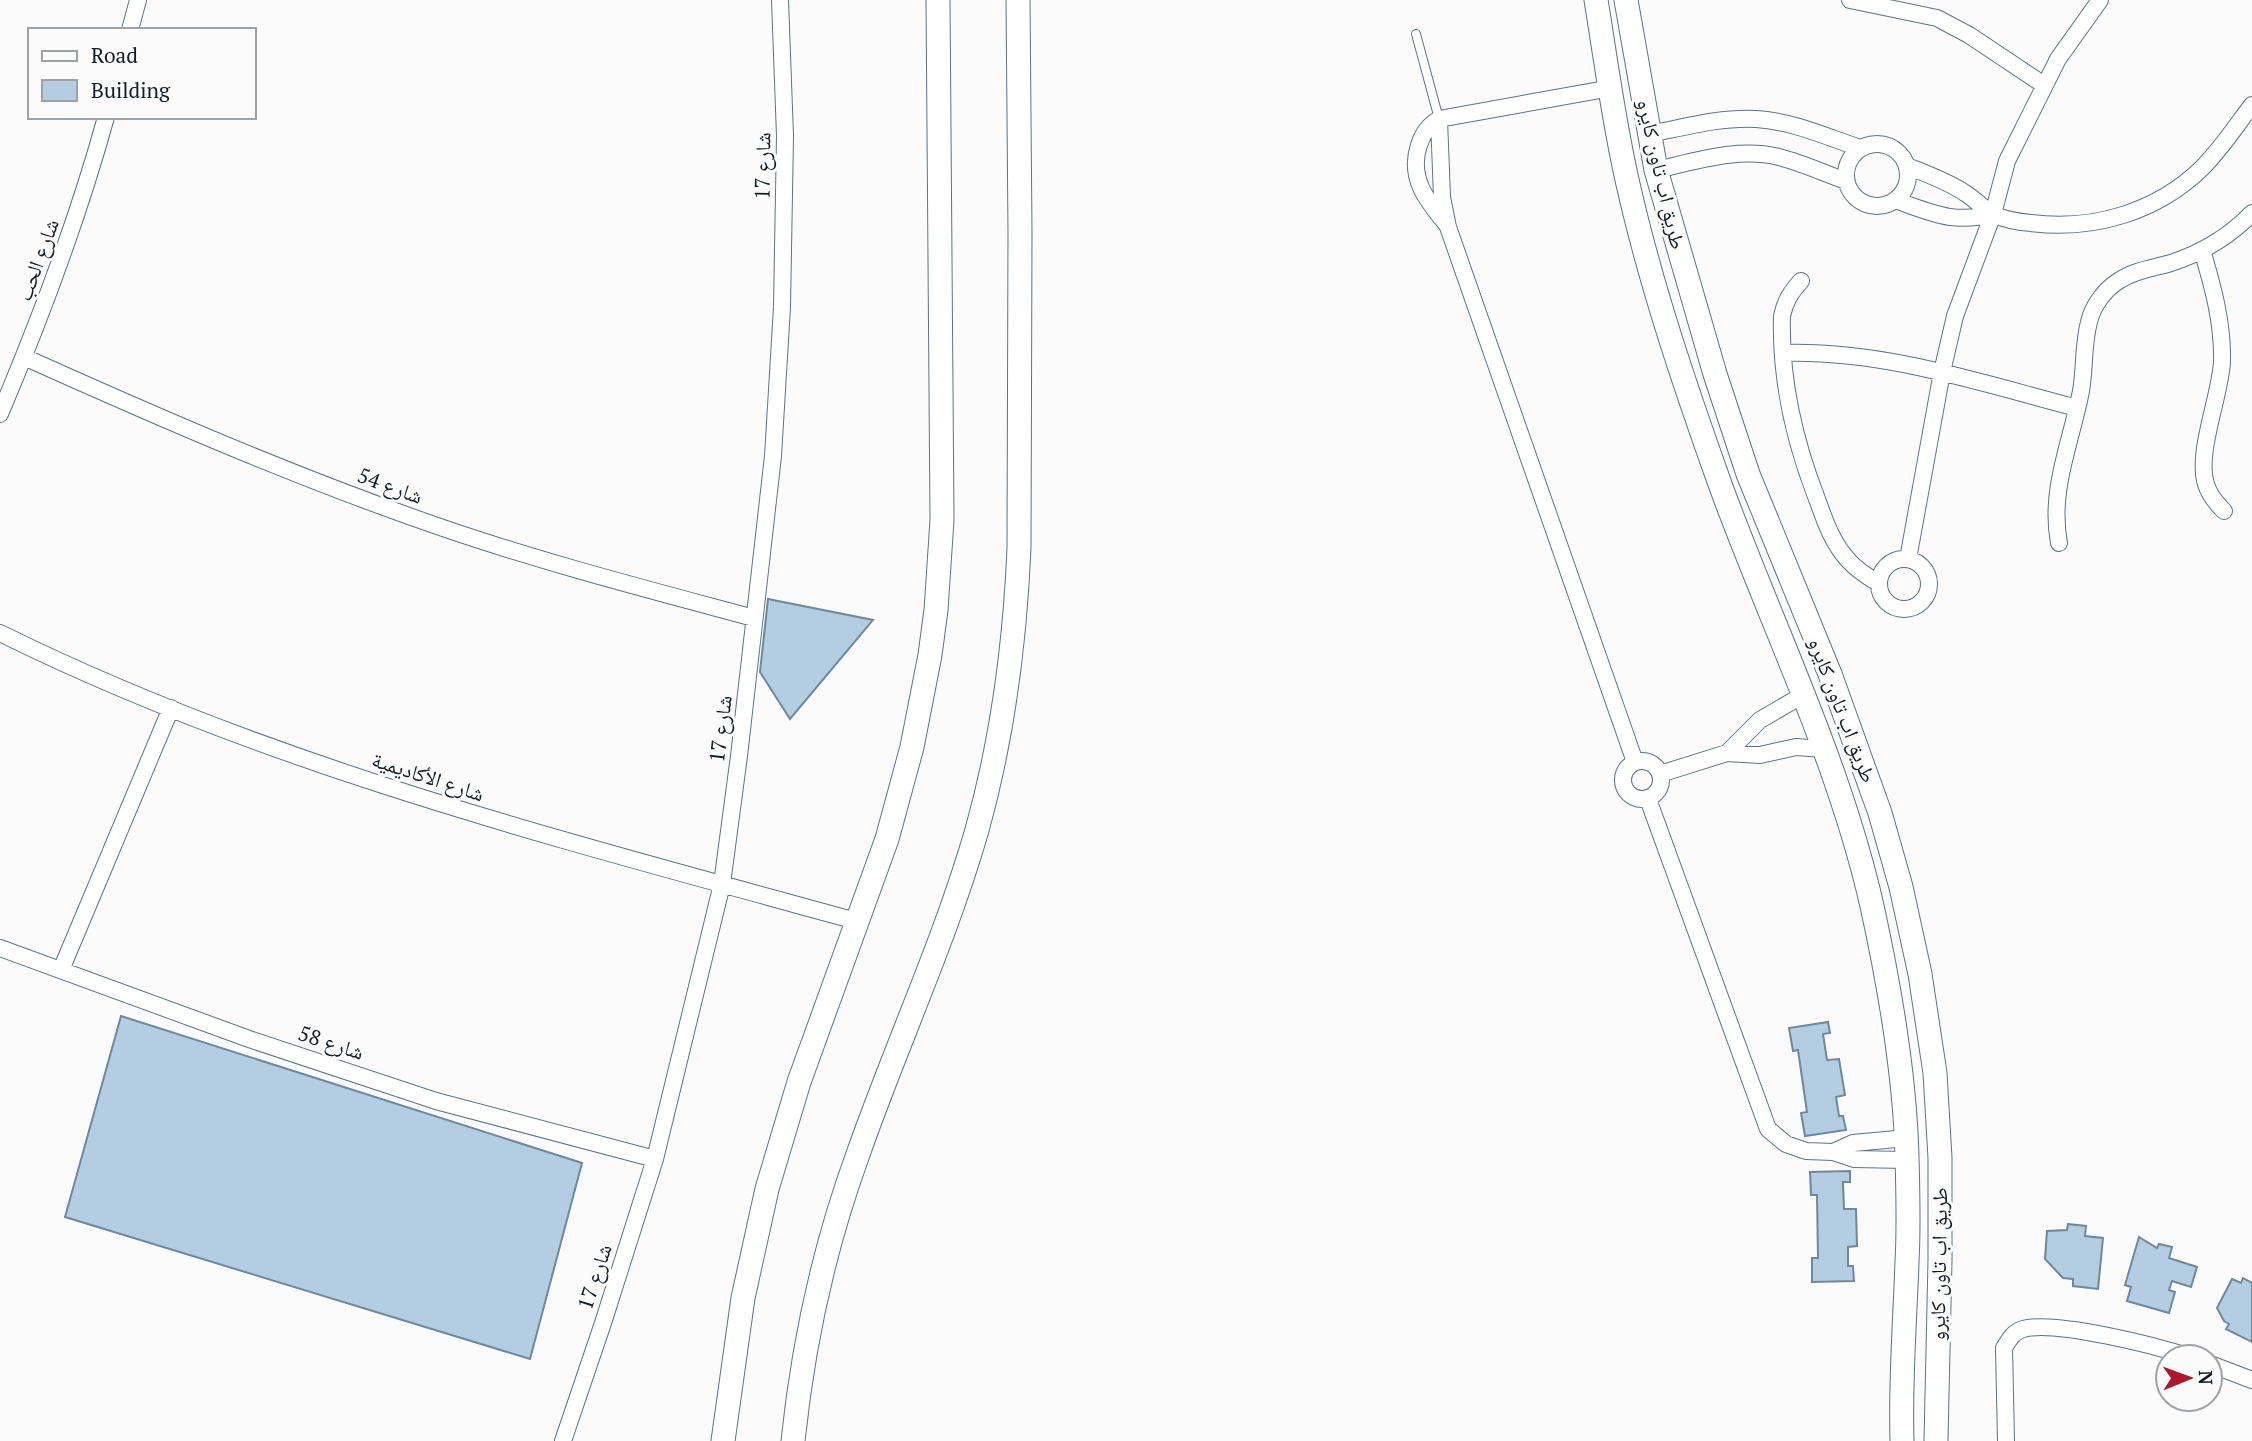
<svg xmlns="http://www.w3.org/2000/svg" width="2252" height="1441" viewBox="0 0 2252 1441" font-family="'PT Serif','Noto Naskh Arabic',serif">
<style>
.building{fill:#b3cee2;stroke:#6f889b;stroke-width:2}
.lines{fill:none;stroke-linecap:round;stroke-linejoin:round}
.lane-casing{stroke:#5b7486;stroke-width:10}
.street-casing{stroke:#5b7486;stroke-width:18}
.secondary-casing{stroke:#5b7486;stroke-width:25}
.lane{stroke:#fff;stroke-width:8}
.street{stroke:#fff;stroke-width:16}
.secondary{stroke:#fff;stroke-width:23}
.labels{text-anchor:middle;stroke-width:6;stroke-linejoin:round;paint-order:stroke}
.street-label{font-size:21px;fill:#131d24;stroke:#fbfbfb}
</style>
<rect width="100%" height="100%" fill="#fbfbfb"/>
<path class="building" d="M768 599 873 620 790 719 760 672Z
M121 1016 582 1163 530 1359 65 1217Z
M1828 1022 1830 1033 1823 1034 1827 1060 1839 1059 1845 1095 1836 1097 1839 1116H1843L1846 1130 1805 1136 1801 1113 1807 1112 1798 1050 1793 1051 1789 1028Z
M1850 1171V1182H1843L1844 1209H1856L1857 1246 1848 1247V1266H1853L1854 1281 1812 1282V1258H1818L1817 1195H1811L1810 1172Z
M2068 1224 2086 1226 2085 1236 2103 1238 2098 1289 2073 1286V1279L2063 1278 2045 1259 2047 1231 2067 1230Z
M2139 1237 2157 1248 2159 1244 2172 1247 2169 1258 2197 1267 2191 1287 2172 1281 2169 1290 2175 1292 2169 1313 2127 1301 2131 1287 2125 1285Z
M2243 1278 2252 1283V1342L2226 1329 2229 1324 2224 1321 2217 1308 2232 1279 2241 1283Z"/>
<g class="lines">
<g class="lane-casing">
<path id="lane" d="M1416 34 1439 119"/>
</g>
<g class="street-casing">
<path id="street" d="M1850 0 1937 18 1969 35 2044 85
M130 30 138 0
M1439 119 1442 197 1448 227 1635 762
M1650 134C1685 127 1721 117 1756 119 1792 121 1827 137 1860 148
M1846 175a31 31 0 1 1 62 0a31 31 0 1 1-62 0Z
M1907 166C1927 174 1947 181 1965 193 1975 199 1984 210 1995 215 2006 220 2019 222 2031 223 2093 231 2157 212 2202 168 2221 149 2236 126 2252 105
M1656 170C1696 161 1738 147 1779 157 1802 163 1824 173 1846 181
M1895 200C1933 213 1952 224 1993 214
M1447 225C1427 201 1408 178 1419 145 1423 133 1428 126 1439 119L1611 88
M2202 250C2213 287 2223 323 2222 362 2220 397 2196 453 2206 484 2209 495 2216 503 2224 511
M1801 281C1791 292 1785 301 1782 316 1780 380 1794 440 1817 499 1825 521 1832 543 1849 561 1857 570 1868 577 1878 583
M1783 353C1884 350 1981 383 2077 408
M24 357C162 419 300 479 443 528 545 563 650 590 754 618
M0 414C41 317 78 219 106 117
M2059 543C2049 490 2071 443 2081 391 2085 368 2083 344 2089 322 2093 305 2105 289 2120 280 2135 270 2154 268 2171 263 2201 253 2230 236 2252 213
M1908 559 1942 372 1955 316 1993 214 2007 161 2058 59 2100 0
M1879 584a25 25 0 1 1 50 0a25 25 0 1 1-50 0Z
M0 633C271 767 566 841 856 921
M1727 753 1760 720 1803 695
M1623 780a19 19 0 1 1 38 0a19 19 0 1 1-38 0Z
M1660 774 1727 753 1760 755 1796 747 1824 749
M1648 799 1768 1129 1786 1144 1806 1151 1833 1152 1854 1159 1907 1160
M0 948 249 1039 436 1101 655 1159
M61 970 171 708
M1833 1152 1853 1143 1907 1138
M2210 1364 2252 1380
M563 1441 603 1323 655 1159 722 884 739 756 773 456 782 307 785 136 780 0
M2006 1441 2004 1348C2009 1340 2013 1332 2023 1329 2055 1320 2157 1346 2190 1357"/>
</g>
<g class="secondary-casing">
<path id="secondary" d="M1596 0C1606 61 1614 124 1628 184 1651 286 1685 386 1720 484 1771 624 1839 760 1872 906 1890 988 1905 1073 1907 1157 1908 1192 1909 1227 1907 1262 1905 1321 1900 1381 1902 1441
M1626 0 1656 170 1715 374 1748 474 1830 674 1880 813 1901 887 1920 974 1935 1073 1940 1158V1260L1936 1441
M723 1441 743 1298 767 1189 799 1082 887 839 912 747 930 655 936 610 942 520 938 0
M793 1441C803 1345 824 1248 857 1157 895 1048 945 941 977 830 1003 737 1015 643 1019 548L1020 233 1018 0"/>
</g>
<use href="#lane" class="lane"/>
<use href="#street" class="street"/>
<use href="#secondary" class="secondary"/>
</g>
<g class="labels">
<g class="street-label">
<text transform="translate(763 166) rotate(-89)" y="7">شارع 17</text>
<text transform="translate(1661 174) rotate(77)" y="7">طريق اب تاون كايرو</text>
<text transform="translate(38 260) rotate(-70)" y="7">شارع الحب</text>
<text transform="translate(390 486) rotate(20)" y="7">شارع 54</text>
<text transform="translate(1842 710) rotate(69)" y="7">طريق اب تاون كايرو</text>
<text transform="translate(721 729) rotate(-83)" y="7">شارع 17</text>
<text transform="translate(428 777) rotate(18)" y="7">شارع الأكاديمية</text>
<text transform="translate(331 1043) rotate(18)" y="7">شارع 58</text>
<text transform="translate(1939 1264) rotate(-89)" y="7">طريق اب تاون كايرو</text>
<text transform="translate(595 1277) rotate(-72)" y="7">شارع 17</text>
</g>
</g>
<rect x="28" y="28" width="228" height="91" fill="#fbfbfb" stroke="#9ea2a5" stroke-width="2"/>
<rect x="42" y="51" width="35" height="10" fill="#ffffff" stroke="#9ea2a5" stroke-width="2"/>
<text x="91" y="63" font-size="21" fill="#131d24">Road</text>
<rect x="42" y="80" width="35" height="21" fill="#b3cee2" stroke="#9ea2a5" stroke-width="2"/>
<text x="91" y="98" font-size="21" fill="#131d24">Building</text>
<g transform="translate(2189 1378) rotate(89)"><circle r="33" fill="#fbfbfb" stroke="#9ea2a5" stroke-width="2"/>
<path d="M0-5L12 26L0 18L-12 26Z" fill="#ac172b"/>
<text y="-10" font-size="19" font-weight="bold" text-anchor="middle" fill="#131d24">N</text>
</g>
</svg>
